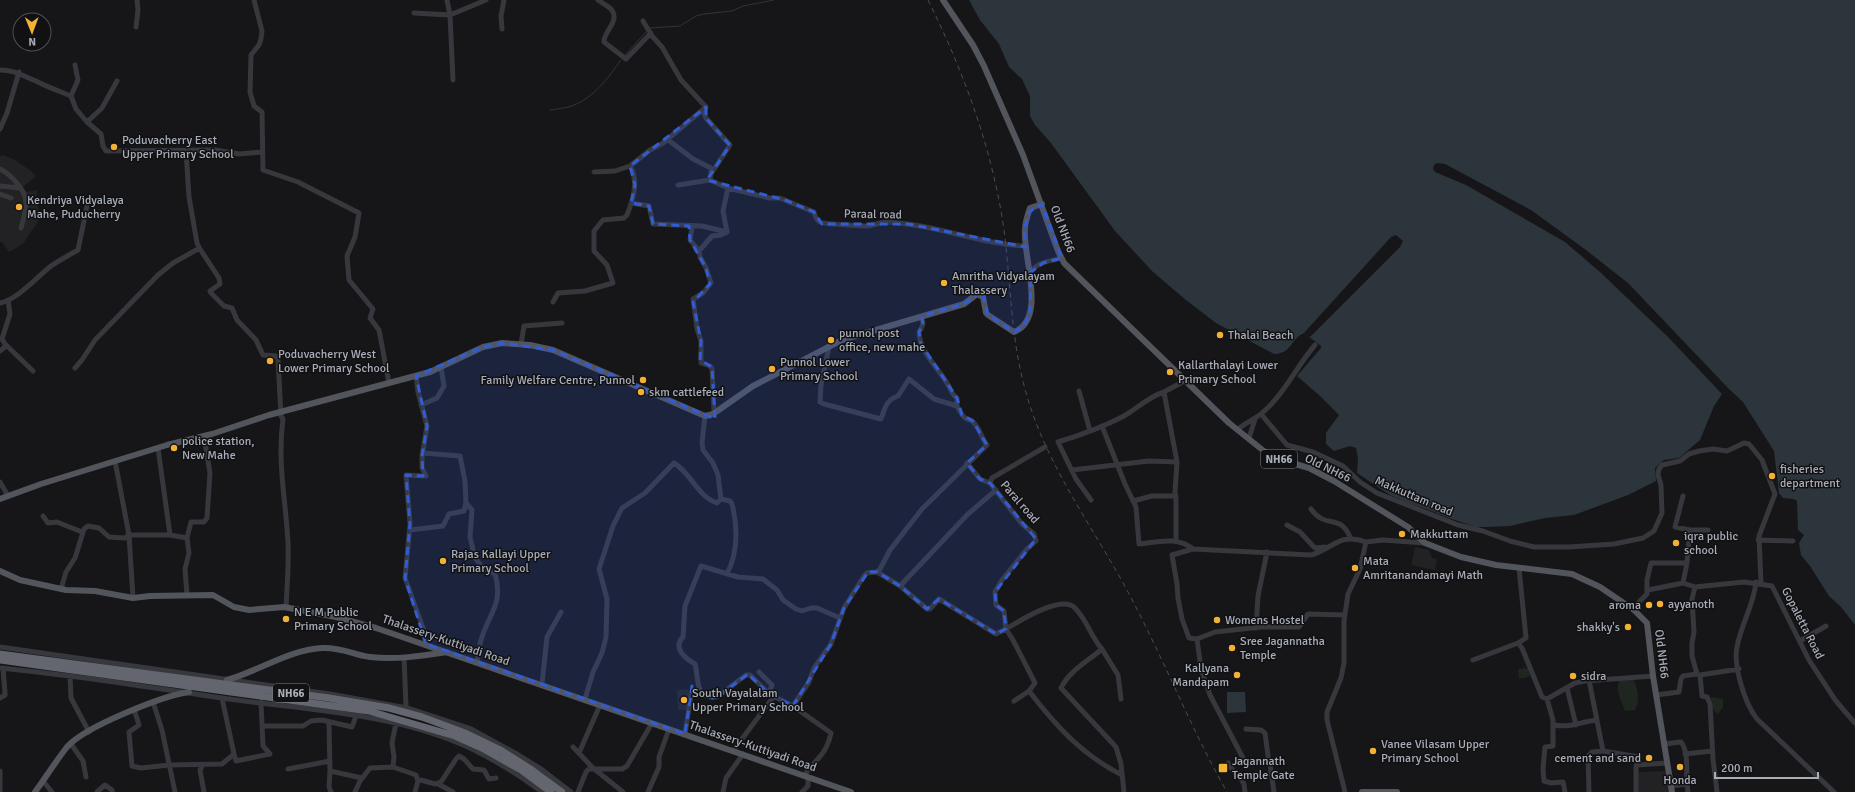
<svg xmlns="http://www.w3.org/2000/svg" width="1855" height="792" viewBox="0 0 1855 792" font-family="Signika,sans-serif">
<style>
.built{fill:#222225}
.green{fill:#1e261f}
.water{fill:#2c353c}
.pier{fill:#161618}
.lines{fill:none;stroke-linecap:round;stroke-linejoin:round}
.stream{stroke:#2c353c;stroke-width:1}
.minor{stroke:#37383d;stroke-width:5}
.major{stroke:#53555c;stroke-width:6}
.highway{stroke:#63666e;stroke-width:7}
.rail{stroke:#4a4c52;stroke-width:1;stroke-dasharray:5 4;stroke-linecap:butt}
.marked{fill:#325cd3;fill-opacity:0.2;stroke:#325cd3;stroke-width:3;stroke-dasharray:8 5;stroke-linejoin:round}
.poi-dot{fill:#f2b134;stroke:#111113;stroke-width:1.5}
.labels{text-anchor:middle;stroke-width:3;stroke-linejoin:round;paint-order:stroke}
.shield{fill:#111113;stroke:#7b7e86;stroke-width:1}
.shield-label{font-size:11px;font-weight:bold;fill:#a8adb8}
.poi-label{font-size:12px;fill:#a8adb8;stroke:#111113;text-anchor:start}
.street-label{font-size:12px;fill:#a8adb8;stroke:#111113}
</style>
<rect width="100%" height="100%" fill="#161618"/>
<path class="built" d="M3 155 13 159 30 170 36 176 23 187 27 192 37 190 39 220 23 244 9 252 2 242H0V156Z
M1415 547 1429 550 1432 558 1437 559 1435 570 1411 565Z
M689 689 691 710H678L677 690Z
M1667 771 1671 792H1637V772Z"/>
<path class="green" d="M1523 667 1528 669 1530 676 1525 678H1519L1518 669H1523Z
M1620 679H1633C1638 687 1640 702 1635 710L1625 711C1622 701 1614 690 1620 679Z
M1711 697 1723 699V707L1718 714C1712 711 1711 704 1711 697Z"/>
<path class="water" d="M969 0H1855V625L1841 607 1829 596 1810 566 1801 555 1799 543 1804 535 1798 530 1797 501 1794 499 1783 498 1779 493 1774 451 1743 402 1729 389 1722 394 1714 406 1700 440 1679 458 1664 460 1655 468 1656 481 1628 495 1574 515 1545 518 1510 526 1487 527H1476L1446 517 1427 509 1408 503 1390 495 1357 473 1358 458 1356 448 1350 446 1334 451 1326 444V433L1339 415 1320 396 1297 376 1321 348V346L1304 333C1290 339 1293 353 1274 354L1216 323 1186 300 1153 272 1115 231 1051 143 1035 125 1030 116V96L1022 79 1009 67 999 44 980 20Z
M1227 692H1245L1246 712 1227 713Z"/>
<path class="pier" d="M1437 163 1445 164 1531 210 1586 250 1628 283 1729 389 1722 394 1668 337 1600 272 1565 242 1466 185 1435 172 1433 169 1434 165Z
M1396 235 1403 241 1400 247 1310 337 1304 333 1391 237Z"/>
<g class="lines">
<path class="stream" d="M650 28 680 26 696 16 704 14 732 11 743 6 774 0
M625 55 646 32
M550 110C557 109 565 108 572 106 594 98 608 78 621 60"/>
<path class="minor" d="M254 0 262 31 261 39 259 45 251 55 250 92 254 106 262 112 263 170 298 182 359 213 355 237 347 256 349 280 373 309 370 318 379 330 389 383
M447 0 450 15 453 80
M598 0C602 3 608 6 611 9 621 21 603 32 604 42L626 59 651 33
M414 13 450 15 486 0
M643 21 652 36 662 47 681 80 706 107 704 113 706 118 730 145 711 174 710 178 712 181 728 188 769 198H780L814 212C815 216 816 220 820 222 822 224 865 226 869 226 875 225 880 222 887 222 934 224 979 244 1026 246
M136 27 138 10 137 0
M502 29 501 16 504 0
M0 70C15 70 23 76 36 81 47 87 59 91 71 96L76 109 87 122 101 134 103 146 106 151 215 150 239 154 262 152
M71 96 78 80 75 65
M87 122 102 108 117 81
M0 129 7 113 19 72
M667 139 693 159 711 168V174
M186 151 189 197 197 243 200 249
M0 169C11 175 26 190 26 203 26 212 23 220 21 228
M594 172 615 171 630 166 650 150 663 143 706 107
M678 185 710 180
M0 186 20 188
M0 194 11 198
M631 203 649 206 653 224 702 226 727 232
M692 226 690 240 699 251
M1030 273C1037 262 1050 261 1062 258
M553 302 558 293 585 291 613 283 607 265 594 251V231L603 220 624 218 627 215C633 200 639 181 630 166
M0 303C17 300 38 276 51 266 60 260 69 255 78 250L87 206
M920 317C925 322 923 326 919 332 920 353 937 366 947 383 951 389 951 394 957 398V406
M5 344 33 371
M521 344 524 326 562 323
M829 347 821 385 820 402 824 404 881 419C885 408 886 400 898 396L909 379 934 399 957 406C960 411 962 417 967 419 971 421 970 419 973 422 980 428 981 438 987 445L922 509 890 550 880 569 877 572 867 573 864 576 844 608 831 644 814 668 809 682 793 706 769 694 750 675H746L717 697C694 700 699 678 695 664 686 659 672 648 683 637L685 606 701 566 738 577 763 579 777 590 783 600 796 609 802 611 811 608H817L840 618
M0 351 5 347V344L2 339 10 314 8 300
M75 368 82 360 95 340 158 275 173 263 198 249H200L219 278 220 284 210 291 211 293 224 306 232 308 237 320 256 340 263 355 276 356 278 359 281 416 283 419C277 463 286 501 288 543 289 565 287 586 286 608
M416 376 418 392 427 426 422 456V468L426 476 406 475 410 524 405 578 423 628 426 644
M1079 391 1090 431
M1164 392 1186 380
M421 405 437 398 444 386 441 367
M714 413 712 369 710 366 701 363V341L697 329 693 299 703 293 711 283 706 268 700 257 699 251 712 236 721 235 727 232 723 211 728 188
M1261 414 1287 445 1313 452 1343 466 1360 482 1377 493 1458 525 1483 531 1510 541 1534 547H1569L1614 544 1643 538 1654 531 1662 513 1661 485 1658 475 1659 469 1662 465 1680 461 1689 454 1699 451 1713 449 1727 451 1744 443 1749 444 1762 460 1775 494 1759 536 1761 583
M1102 426 1125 484 1136 507 1139 544C1158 542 1177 536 1193 549
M1238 429C1246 423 1254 419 1261 414 1284 395 1296 367 1315 345
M1249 438 1255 419
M423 453 460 456 465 481 466 503 472 510 470 537 475 558 484 569 495 574C504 604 488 615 481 640 479 647 478 655 477 662
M115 461 129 535 133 598
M967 463 980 479 990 483
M1072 470 1149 461 1177 462
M0 482 8 496
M1683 496 1675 527 1690 530 1687 563 1683 583
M721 499 730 501 732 504C738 528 738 552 727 574
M1091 500 1076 479 1058 442C1081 435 1103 427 1124 416 1138 408 1148 397 1164 392L1177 462 1175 492 1176 499V541
M1133 501 1152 496H1176
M1311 509C1327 531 1339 511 1351 539
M43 516 48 523 57 522 82 532
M1287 525 1300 532 1313 546 1315 548 1325 547
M410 530 443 526 449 514 464 511 466 502
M1690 530H1708
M170 535 187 538 191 522H204L207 518 210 473 204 436
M187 538 189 553 185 569 187 595
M1758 540 1793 541
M877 572 900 586 927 609H930L939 599 996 634 1006 629 1004 611 996 605 995 592 1002 580 1027 549 1036 541 1034 534 1022 524 990 483 992 478 1045 447
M1756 582C1754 605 1741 624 1737 647 1733 666 1745 704 1757 719L1834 792
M1683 583 1695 587 1744 582 1772 586 1809 660 1836 701 1855 723
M900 586 968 514 996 490
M1695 587 1692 599 1694 632 1692 643V656L1697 674 1700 675 1702 696 1707 697 1710 704 1713 759 1717 792
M61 589 66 572 75 558 84 529 88 526 99 528 109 537 125 538 129 535H170L158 448
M1648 590 1683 583
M1634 610 1639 602 1647 594V580L1651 563H1687
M1256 628 1258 596 1267 552
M1197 639 1215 632 1261 627H1299L1308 614 1345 615
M1800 641 1826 626
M1518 643 1526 638 1519 568
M0 647 330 694 407 708 471 729 515 753 541 769 571 792
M1102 649 1118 675 1121 699
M404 657 406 707
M1473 660 1518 643 1522 648 1542 697 1547 699 1575 683 1585 681 1653 676
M0 668C74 675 148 687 222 698 305 710 392 712 470 748 495 760 519 775 542 792
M759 672 772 685 769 693
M1700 675 1739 669
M70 676 71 698 89 732
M1589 680 1603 751 1639 757 1636 767V792
M542 684 547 637 561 612
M1567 688 1576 725
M1029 691C1056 726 1082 755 1122 775
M1656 695 1679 692 1681 679 1683 676 1697 674
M0 698 5 695V693L3 668
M585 699 593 672 602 653 606 637 607 599 599 569 613 526 622 508 645 493 674 463C691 473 698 497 717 503L721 499 718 475 713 463 703 450 702 443 705 416
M1547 699 1553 720V746L1545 747 1543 769 1544 781 1551 783 1563 782 1565 792
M1014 701 1029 691 1035 683 1013 640 1006 629C1019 621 1062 594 1075 608 1087 620 1091 637 1102 649 1088 661 1069 671 1061 688L1116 747 1121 764 1124 792
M153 702 162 730 175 792
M793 706 831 733C826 756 816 758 804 776
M134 709 139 725 129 732 132 766 141 768 169 765 222 764 234 754 222 698
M329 723 330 771 362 778
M1553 725C1572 728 1579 722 1597 720
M262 726H303L311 721 322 720 352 727 356 716
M1246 729 1261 730 1265 733 1269 763
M685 734 691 696 692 693 699 689
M71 744 83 761 86 777
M1664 744 1681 742C1689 752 1686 772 1687 784L1671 786
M573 747 593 768 623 792
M733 751 774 696
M579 753 600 705
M234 754 236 761 270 754 263 746 261 702
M1685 754 1712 751
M1228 763 1234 772 1238 773 1244 784 1245 792
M203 765 200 770 204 792
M1637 765 1667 763
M393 767 416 775 418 781
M288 769 330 761
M0 771V792
M330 771 329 787 331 792
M43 781 52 792
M438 784 453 792
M1687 784 1688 792
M97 792 105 785 112 790V792
M355 792 360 781 370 768 393 767 394 757 392 743 396 723
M415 792 418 781 421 780 435 784 441 782 456 759 459 756 464 759 473 769 484 770 489 779 496 778
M578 792 586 772 589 769H622L627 766 652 723
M648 792 659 767V757L669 729
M723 792 726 778 743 754
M802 792 808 786V777
M1274 792 1270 764C1263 758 1252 764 1244 760L1210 695 1201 669 1197 639 1189 638 1182 619 1178 598 1177 584 1172 555 1193 549 1311 555C1333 549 1339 532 1366 542
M1345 792 1327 720V712L1341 678 1344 663V621L1348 594 1360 569 1366 542 1383 540 1425 543
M1589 792 1588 756 1592 752 1603 751"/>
<path class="major" d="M943 0 973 45 984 66 1023 155 1058 251 1064 263 1229 423 1265 452 1281 460 1309 468 1334 481 1408 527 1425 543 1461 557 1496 565 1572 574 1600 587 1634 610 1647 623 1653 676 1672 792
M0 499 41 484 167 445 212 434 269 415 430 372 483 347 502 343 530 345 553 350 705 416 713 414 753 386 842 340 964 304 977 294 983 297 986 313 988 315 1014 332C1048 319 1022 255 1025 229 1025 222 1028 214 1030 208L1042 204
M0 571 20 580 66 590 95 591 133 598 150 596 213 595 234 607 249 610 284 607 336 617 376 628 851 792
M227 680C259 671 288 650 322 648 342 647 353 655 370 657 395 660 422 656 447 652
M35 792C46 777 56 761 67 747 84 727 162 696 189 692
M1362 792H1397"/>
<path class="highway" d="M0 654 329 698 389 708 422 717 465 733 502 751 532 770 562 792
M0 660 369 711 455 736 482 748 521 770 551 792"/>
<path class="rail" d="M928 0C963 70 991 146 1003 223 1011 279 1010 335 1025 389 1045 464 1092 525 1128 592 1163 657 1190 727 1227 792"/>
</g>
<path class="marked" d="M706 107V118L730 145 707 180 785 200 814 212 822 224H908L1026 247 1024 230 1029 212 1042 204 1062 258 1043 263 1031 272 1030 313 1024 326 1014 332 988 315 982 291 964 304 922 316 923 325 919 332 921 344 957 398 962 415 973 421 987 445 967 463 980 479 990 483 1036 539 995 592 996 605 1004 611 1006 629 996 634 939 599 927 609 900 586 877 572H868L844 608 831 644 793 706 769 694 748 674 717 697 712 698 692 686 685 734 426 644 405 578 410 524 406 475 423 476 422 456 427 426 416 376 483 347 502 343 553 350 715 419 712 367 700 360 701 341 693 302 710 284 706 268 690 240 689 226 653 224 649 206 631 203 635 185 630 166Z"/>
<g class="poi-dot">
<circle cx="114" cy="147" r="4"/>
<circle cx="19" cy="207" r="4"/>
<circle cx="944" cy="283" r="4"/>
<circle cx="1220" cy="335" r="4"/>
<circle cx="831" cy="340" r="4"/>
<circle cx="270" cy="361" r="4"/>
<circle cx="772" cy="369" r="4"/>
<circle cx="1170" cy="372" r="4"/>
<circle cx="643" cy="380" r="4"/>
<circle cx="641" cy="392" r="4"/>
<circle cx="174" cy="448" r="4"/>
<circle cx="1772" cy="476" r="4"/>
<circle cx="1402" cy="534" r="4"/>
<circle cx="1676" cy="543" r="4"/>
<circle cx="443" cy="561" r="4"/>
<circle cx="1355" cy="568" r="4"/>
<circle cx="1660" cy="604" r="4"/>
<circle cx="1649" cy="605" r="4"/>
<circle cx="286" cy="619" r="4"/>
<circle cx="1217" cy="620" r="4"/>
<circle cx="1628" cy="627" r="4"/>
<circle cx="1232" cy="648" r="4"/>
<circle cx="1237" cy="675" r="4"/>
<circle cx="1573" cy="676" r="4"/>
<circle cx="684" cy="700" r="4"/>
<circle cx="1373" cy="751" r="4"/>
<circle cx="1649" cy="758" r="4"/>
<circle cx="1680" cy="767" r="4"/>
<rect x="1218" y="763" width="10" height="10" rx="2"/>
</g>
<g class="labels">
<g class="shield">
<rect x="1261" y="450" width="36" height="18" rx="3"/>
<rect x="273" y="684" width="36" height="18" rx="3"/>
</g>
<g class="shield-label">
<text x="1279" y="463">NH66</text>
<text x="291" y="697">NH66</text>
</g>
<g class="poi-label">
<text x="122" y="144">Poduvacherry East<tspan x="122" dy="14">Upper Primary School</tspan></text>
<text x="27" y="204">Kendriya Vidyalaya<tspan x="27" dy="14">Mahe, Puducherry</tspan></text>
<text x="952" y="280">Amritha Vidyalayam<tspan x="952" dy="14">Thalassery</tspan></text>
<text x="839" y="337">punnol post<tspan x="839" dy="14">office, new mahe</tspan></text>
<text x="1228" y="339">Thalai Beach</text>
<text x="278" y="358">Poduvacherry West<tspan x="278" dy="14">Lower Primary School</tspan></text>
<text x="780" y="366">Punnol Lower<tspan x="780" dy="14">Primary School</tspan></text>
<text x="1178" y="369">Kallarthalayi Lower<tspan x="1178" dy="14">Primary School</tspan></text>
<text x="635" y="384" text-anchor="end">Family Welfare Centre, Punnol</text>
<text x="649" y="396">skm cattlefeed</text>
<text x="182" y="445">police station,<tspan x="182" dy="14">New Mahe</tspan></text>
<text x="1780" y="473">fisheries<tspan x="1780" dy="14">department</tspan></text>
<text x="1410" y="538">Makkuttam</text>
<text x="1684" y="540">iqra public<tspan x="1684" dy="14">school</tspan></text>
<text x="451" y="558">Rajas Kallayi Upper<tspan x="451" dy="14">Primary School</tspan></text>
<text x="1363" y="565">Mata<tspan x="1363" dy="14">Amritanandamayi Math</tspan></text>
<text x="1668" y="608">ayyanoth</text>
<text x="1641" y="609" text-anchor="end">aroma</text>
<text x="294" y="616">N E M Public<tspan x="294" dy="14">Primary School</tspan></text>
<text x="1225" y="624">Womens Hostel</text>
<text x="1620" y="631" text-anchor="end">shakky's</text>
<text x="1240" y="645">Sree Jagannatha<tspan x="1240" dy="14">Temple</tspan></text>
<text x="1229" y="672" text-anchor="end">Kallyana<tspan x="1229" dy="14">Mandapam</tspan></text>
<text x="1581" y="680">sidra</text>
<text x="692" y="697">South Vayalalam<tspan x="692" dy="14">Upper Primary School</tspan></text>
<text x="1381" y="748">Vanee Vilasam Upper<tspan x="1381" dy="14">Primary School</tspan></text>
<text x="1641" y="762" text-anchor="end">cement and sand</text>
<text x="1232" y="765">Jagannath<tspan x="1232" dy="14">Temple Gate</tspan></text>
<text x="1680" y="784" text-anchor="middle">Honda</text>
</g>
<g class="street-label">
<text transform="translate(873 214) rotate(1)" y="4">Paraal road</text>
<text transform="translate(1063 229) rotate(69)" y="4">Old NH66</text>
<text transform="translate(1328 468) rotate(26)" y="4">Old NH66</text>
<text transform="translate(1414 496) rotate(23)" y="4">Makkuttam road</text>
<text transform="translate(1020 502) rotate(49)" y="4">Paral road</text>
<text transform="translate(1803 623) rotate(63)" y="4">Gopaletta Road</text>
<text transform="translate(446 640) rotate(19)" y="4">Thalassery-Kuttiyadi Road</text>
<text transform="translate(1662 654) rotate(83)" y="4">Old NH66</text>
<text transform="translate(753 746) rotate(19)" y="4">Thalassery-Kuttiyadi Road</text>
</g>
</g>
<g transform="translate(32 32) rotate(179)"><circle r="19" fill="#111113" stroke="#4d4f55"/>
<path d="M0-3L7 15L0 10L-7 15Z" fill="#f2b134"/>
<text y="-6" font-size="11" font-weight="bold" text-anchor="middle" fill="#a8adb8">N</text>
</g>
<path d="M1715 772v6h103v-6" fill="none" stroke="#a8adb8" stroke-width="2"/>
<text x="1721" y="772" font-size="12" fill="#a8adb8" stroke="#111113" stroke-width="3" paint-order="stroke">200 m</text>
</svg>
